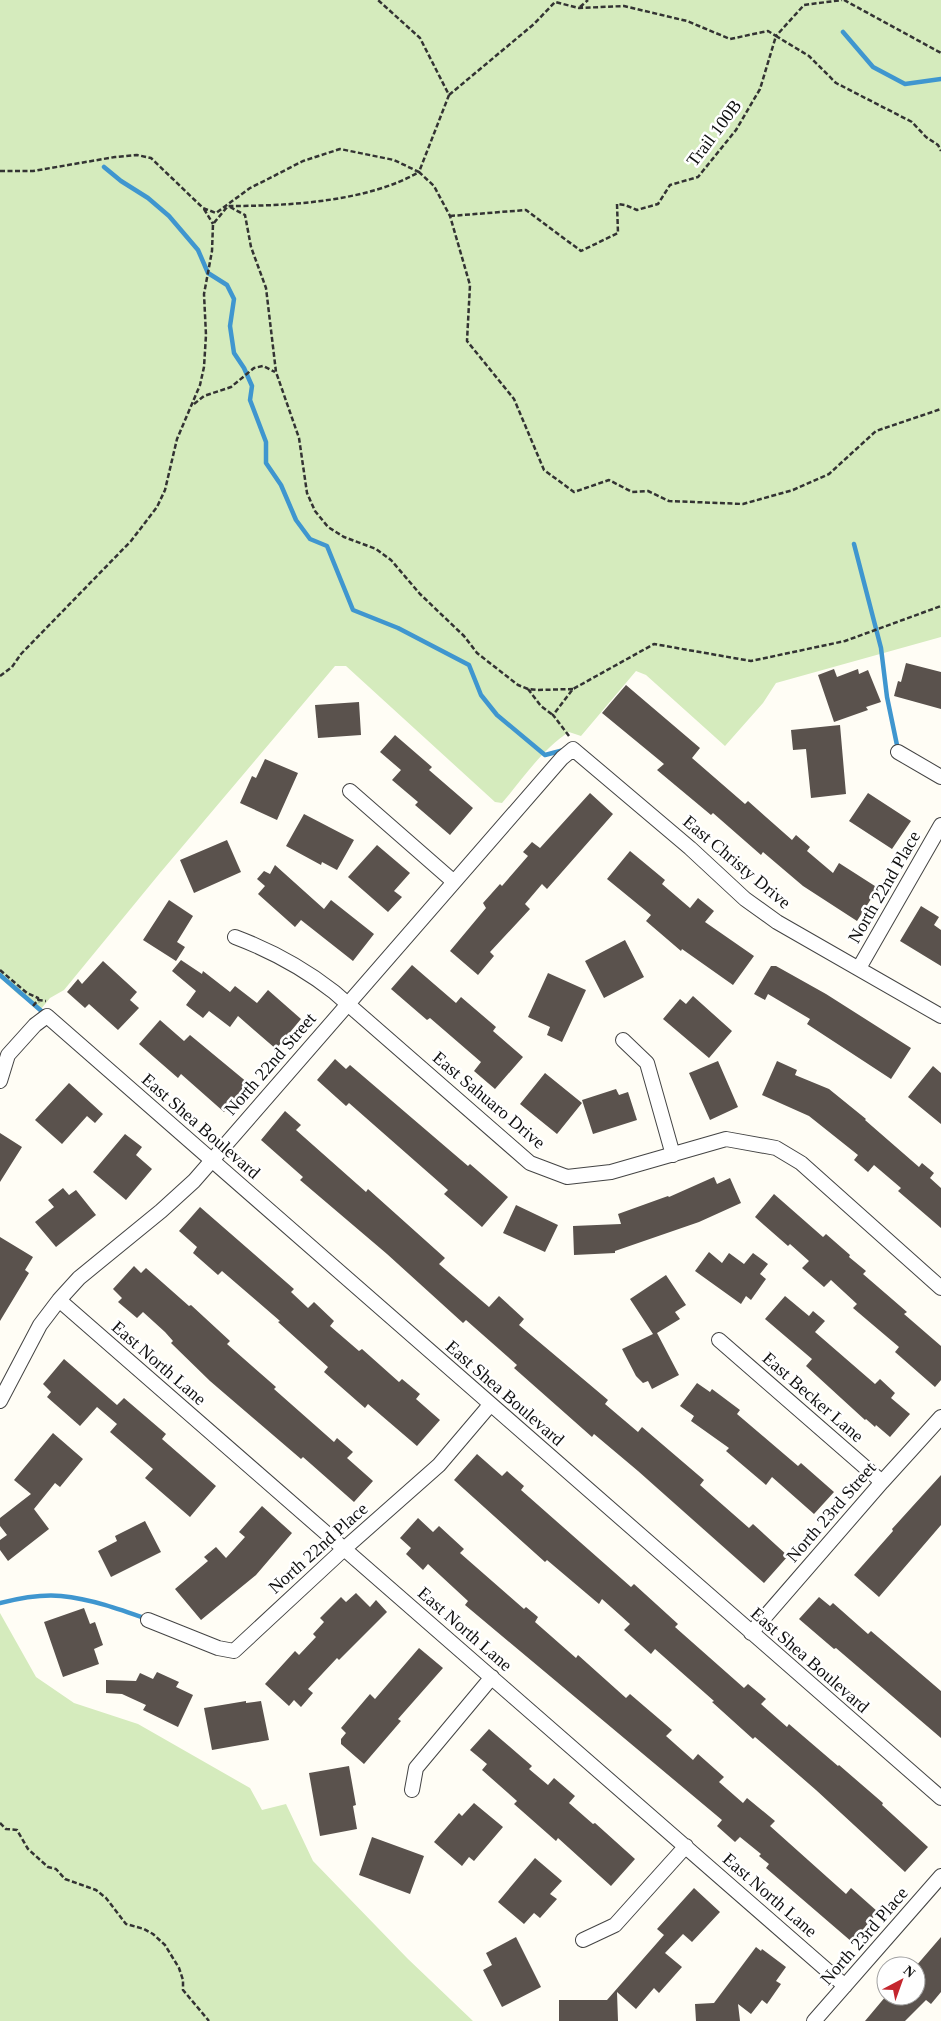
<svg xmlns="http://www.w3.org/2000/svg" width="941" height="2021" viewBox="0 0 941 2021" font-family="Georgia,serif">
<style>
.green{fill:#d5ebbd}
.lines{fill:none;stroke-linecap:round;stroke-linejoin:round}
.stream{stroke:#3f96cf;stroke-width:4.5}
.building{fill:#5a524d}
.minor-casing{stroke:#444;stroke-width:16}
.path{stroke:#333;stroke-width:2.5;stroke-dasharray:5 2.5;stroke-linecap:butt}
.minor{stroke:#fff;stroke-width:14}
.labels{text-anchor:middle;stroke-width:5;stroke-linejoin:round;paint-order:stroke}
.street-label{font-size:18px;fill:#111;stroke:#fff}
</style>
<rect width="100%" height="100%" fill="#fffdf5"/>
<path class="green" d="M0 0H941V637L776 683 763 703 725 746 646 675 636 671 581 736 569 732C542 749 522 780 502 803L495 802 346 666H335L160 873 64 990 50 998 41 1009 19 995 0 978Z
M0 1613 36 1677 74 1703 138 1724 250 1788 262 1810 286 1804 313 1861 408 1959 473 2021H0Z"/>
<g class="lines">
<path class="stream" d="M843 32 873 67 905 84 941 79
M104 167 121 181 148 198 169 216 198 250 208 273 227 285 234 299 230 326 234 353 244 368 252 386 250 400 266 442V463L281 485 296 520 310 539 327 546 353 610 398 628 469 665 481 695 497 715 545 755 564 750
M854 544 881 648 887 697 898 750
M0 975 46 1015
M0 1603C20 1598 41 1594 61 1596 91 1599 119 1609 147 1619"/>
</g>
<path class="building" d="M906 663 941 672V709L894 696 898 681 901 682Z
M834 669 837 677 858 669 859 674 868 670 881 702 866 707 868 710 834 722 818 675Z
M626 685 700 748 692 758 745 804 748 801 792 840 796 835 810 847 807 851 833 873 839 863 878 888 857 921 803 886 763 852 761 855 713 813 711 815 657 770 664 764 602 713Z
M359 702 361 735 318 738 315 705Z
M840 725 846 794 811 798 806 749 793 750 791 730Z
M395 735 432 767 429 770 473 808 450 835 415 805 418 802 392 780 401 770 380 752Z
M265 759 298 773 277 820 240 803 252 776 256 778Z
M590 793 613 814 547 889 542 884 525 904 530 909 490 952 494 956 478 975 450 951 486 908 483 903 500 884 502 886 528 856 523 852 532 842 540 848Z
M868 793 911 821 892 849 849 821Z
M304 814 354 840 337 870 322 862 321 865 286 846Z
M227 840 241 872 194 893 180 860Z
M377 845 410 873 394 891 402 897 388 912 348 877Z
M630 851 665 880 662 884 690 908 698 898 714 911 705 922 754 956 733 985 682 949 681 951 646 921 651 915 607 879Z
M275 865 324 909 331 900 374 934 353 961 301 920 295 927 258 894 265 886 257 879 264 871 270 874Z
M169 900 193 916 177 942 185 947 176 961 143 940Z
M921 906 939 917 934 925 941 930V966L900 941Z
M625 940 644 977 604 998 585 961Z
M181 960 202 974 203 971 230 992 235 986 257 1003 268 990 301 1019 276 1049 238 1016 230 1027 209 1011 203 1018 186 1005 196 991 172 971Z
M103 961 137 992 130 1000 139 1008 118 1030 89 1004 85 1008 67 992 78 979 82 984Z
M412 965 456 1003 461 997 496 1027 493 1031 523 1057 495 1089 474 1071 481 1062 430 1018 427 1020 391 989Z
M771 966H776L826 994 911 1048 891 1079 807 1024 810 1019 768 994 765 1000 754 994Z
M548 973 586 990 562 1042 547 1035 550 1027 528 1017Z
M693 996 732 1031 709 1058 663 1019 680 999 686 1004Z
M160 1020 184 1041 190 1035 248 1083 224 1112 181 1074 178 1078 139 1044Z
M335 1059 346 1069 350 1065 468 1166 470 1164 508 1197 482 1227 444 1194 448 1190 349 1103 346 1106 317 1080Z
M718 1061 738 1107 710 1120 689 1073Z
M777 1061 797 1070 795 1075 829 1089 866 1119 865 1120 919 1167 922 1163 934 1173 930 1178 941 1188V1228L898 1191 901 1188 874 1165 868 1172 854 1160 858 1155 809 1116 762 1095Z
M933 1066 941 1073V1124L908 1097Z
M545 1073 582 1103 557 1134 520 1104Z
M69 1083 103 1114 95 1123 87 1116 62 1144 35 1120Z
M616 1089 619 1095 628 1092 637 1120 593 1134 582 1100Z
M285 1111 301 1125 296 1130 366 1192 368 1189 445 1258 439 1264 489 1307 499 1296 524 1319 519 1325 608 1400 605 1404 638 1432 642 1427 704 1480 700 1485 749 1528 753 1524 788 1556 764 1583 638 1471 594 1434 592 1437 557 1406 514 1368 517 1365 466 1320 463 1323 387 1254 300 1180 303 1177 261 1140Z
M0 1133 22 1147 0 1182Z
M125 1134 142 1147 136 1155 152 1169 126 1200 93 1172Z
M714 1177 717 1184 730 1178 741 1203 699 1222 615 1251V1253L574 1255 573 1226 621 1224 618 1214 668 1196 669 1197Z
M63 1188 69 1195 76 1190 96 1215 56 1247 35 1222 54 1207 48 1200Z
M774 1194 823 1237 826 1234 850 1255 849 1257 866 1271 863 1274 907 1312 904 1314 941 1346V1380L935 1387 895 1352 899 1347 853 1308 857 1304 831 1280 824 1287 802 1268 809 1261 790 1244 788 1246 755 1217Z
M516 1205 558 1225 545 1252 503 1233Z
M200 1207 294 1289 291 1292 308 1308 314 1302 334 1321 330 1326 359 1351 362 1349 399 1382 402 1379 420 1394 416 1399 440 1420 417 1446 368 1404 365 1408 324 1372 328 1367 278 1322 280 1321 222 1271 218 1275 193 1253 197 1247 179 1231Z
M0 1237 33 1257 25 1270 29 1273 0 1321Z
M709 1252 722 1263 729 1253 744 1264 753 1253 768 1264 760 1274 766 1279 751 1300 746 1296 741 1304 695 1271Z
M134 1266 141 1273 146 1268 189 1306 191 1305 230 1341 227 1344 276 1387 274 1389 334 1442 337 1438 353 1452 347 1458 373 1481 354 1502 303 1457 301 1459 210 1381 171 1343 173 1341 165 1332 143 1312 137 1318 118 1302 122 1298 113 1289Z
M666 1275 686 1305 675 1312 680 1319 657 1333 679 1375 652 1389 648 1381 643 1383 636 1376 622 1349 653 1334 630 1299Z
M785 1296 809 1316 813 1311 825 1321 815 1332 875 1384 880 1379 895 1393 891 1398 910 1414 890 1437 876 1425 875 1427 866 1419 865 1420 806 1366 812 1359 765 1319Z
M64 1359 117 1405 124 1398 166 1434 162 1439 216 1486 190 1517 145 1478 153 1469 110 1432 117 1424 97 1407 80 1426 47 1397 51 1392 43 1384Z
M697 1383 710 1392 712 1389 740 1410 737 1414 798 1466 801 1463 834 1492 814 1514 772 1477 766 1485 726 1451 729 1448 691 1421 694 1416 680 1406Z
M53 1433 83 1459 60 1487 55 1483 34 1509 49 1529 8 1561 0 1550V1540L7 1535 0 1526V1518L31 1494 14 1480Z
M477 1454 502 1476 507 1471 524 1486 521 1490 631 1587 634 1584 678 1624 675 1627 744 1688 748 1684 766 1699 761 1704 787 1727 789 1724 838 1766 839 1765 883 1803 882 1805 928 1847 905 1872 816 1790 755 1737 753 1739 712 1702 714 1701 655 1649 651 1654 624 1630 630 1624 602 1599 599 1604 547 1560 545 1562 454 1480Z
M941 1475V1525L879 1597 854 1575 893 1531 892 1529Z
M262 1506 292 1533 256 1575 201 1620 175 1589 208 1561 204 1557 216 1547 226 1558 245 1537 239 1532Z
M418 1518 433 1532 439 1526 464 1549 460 1553 524 1609 526 1607 538 1617 535 1622 576 1658 578 1655 626 1698 630 1694 672 1730 666 1736 693 1760 698 1754 724 1777 719 1782 743 1803 747 1798 775 1821 770 1826 846 1894 851 1888 878 1912 852 1942 766 1868 769 1864 759 1856 761 1854 740 1837 735 1842 717 1826 722 1820 465 1605 468 1601 428 1564 423 1570 406 1554 411 1548 400 1538Z
M145 1521 161 1552 111 1577 98 1551 117 1541 115 1536Z
M356 1593 370 1607 376 1600 387 1612 339 1660 337 1658 308 1689 313 1693 301 1707 294 1700 289 1706 265 1684 295 1651 299 1655 316 1637 313 1634 324 1622 320 1618 341 1597 346 1602Z
M819 1597 830 1606 833 1603 868 1634 871 1631 941 1691V1738L836 1648 834 1649 799 1619Z
M84 1608 90 1624 95 1622 103 1645 94 1649 99 1664 63 1677 44 1622Z
M419 1648 443 1668 398 1719 401 1721 364 1764 341 1744V1739L346 1733 341 1728 370 1694 375 1699Z
M157 1672 179 1682 176 1687 193 1695 178 1727 143 1710 146 1705 122 1694 106 1693V1680L136 1681 140 1673 153 1679Z
M246 1701V1703L261 1701 269 1740 212 1750 204 1708Z
M489 1729 532 1766 529 1769 548 1785 554 1778 575 1796 569 1803 593 1824 595 1823 635 1859 611 1886 558 1838 556 1841 514 1804 517 1801 482 1770 487 1764 470 1750Z
M349 1766 356 1805 353 1806 357 1829 320 1836 309 1773Z
M474 1803 503 1827 474 1861 469 1857 462 1866 434 1842 459 1813 462 1816Z
M372 1837 424 1856 410 1894 359 1875Z
M535 1858 562 1881 550 1894 557 1899 540 1918 534 1913 524 1924 498 1902Z
M694 1888 720 1912 692 1942 683 1934 665 1953 682 1967 659 1993 654 1988 636 2009 617 1992 618 2021H559V2000H607L664 1935 657 1929Z
M516 1937 541 1987 502 2007 483 1970 492 1965 486 1953Z
M941 1937V1992L931 2004 926 2000 905 2021H865L886 1996H916V1966Z
M756 1947 761 1951 762 1949 786 1967 776 1981 781 1984 767 2004 762 2000 751 2014 738 2004 740 2021H696L695 2004 714 2003Z"/>
<g class="lines">
<g class="minor-casing">
<path id="minor" d="M898 752 941 777
M350 791 454 882
M235 937C272 951 302 967 334 992L530 1163 567 1177 611 1172 726 1139 776 1148 801 1163 941 1288
M859 968 941 825
M623 1040 647 1063 673 1155
M0 1081 8 1055 35 1025 47 1016 941 1798
M59 1300 845 1986
M719 1340 882 1482
M0 1401 40 1325 59 1300 79 1278 161 1211 194 1181 562 758 573 749 690 848 745 899 777 922 941 1016
M148 1620 218 1648 234 1651 344 1549 439 1465 490 1405
M751 1633 882 1482 941 1417
M412 1790 416 1768 492 1677
M583 1940 615 1925 686 1846
M814 2021 941 1876"/>
</g>
<path class="path" d="M844 0 941 53
M580 7 588 0
M449 95 534 24 555 2 579 8 624 6 687 21 730 39 768 31 776 36 804 5 842 0
M0 171H33L115 157 137 155 151 158 203 208 216 213 250 188 268 179 303 161 340 149 394 160 419 172 449 95 420 38 378 0
M230 207 245 215 251 247 266 288 276 372 299 438 307 493 315 511 328 527 344 537 376 549 391 560 420 594 464 636 477 653 518 685 528 689 538 690 573 689
M204 209 213 224
M450 216 526 210 581 251 618 233 617 204 625 205 637 210 658 204 670 185 698 177 736 130 760 89 776 36 809 56 836 83 912 122 926 137 938 145 941 151
M194 404 204 396 231 387 254 368 263 366 275 372
M0 676 12 667 21 654 131 541 157 507 165 490 177 439 200 385 204 367 206 335 204 294 212 251 213 224 228 206C288 206 367 202 419 172L434 186 450 216 470 285 467 341 514 399 544 470 574 492 609 480 632 492 648 491 669 501 743 504 793 490 829 474 876 431 941 409
M528 689 541 706 553 715
M569 736 553 715 573 689 654 644 751 661 845 641 941 606
M0 970 27 993 38 998 39 1003
M33 1006 38 1000 46 1001
M0 1823 6 1829 17 1830 28 1849 48 1867 56 1869 65 1879 96 1890 106 1898 126 1924 144 1929 153 1934 165 1945 179 1968 183 1980V1990L209 2021"/>
<use href="#minor" class="minor"/>
</g>
<g class="labels">
<g class="street-label">
<text transform="translate(714 133) rotate(-53)" y="6">Trail 100B</text>
<text transform="translate(737 862) rotate(40)" y="6">East Christy Drive</text>
<text transform="translate(884 887) rotate(-60)" y="6">North 22nd Place</text>
<text transform="translate(270 1064) rotate(-49)" y="6">North 22nd Street</text>
<text transform="translate(489 1100) rotate(40)" y="6">East Sahuaro Drive</text>
<text transform="translate(201 1126) rotate(41)" y="6">East Shea Boulevard</text>
<text transform="translate(159 1363) rotate(41)" y="6">East North Lane</text>
<text transform="translate(505 1393) rotate(41)" y="6">East Shea Boulevard</text>
<text transform="translate(813 1397) rotate(41)" y="6">East Becker Lane</text>
<text transform="translate(831 1512) rotate(-49)" y="6">North 23rd Street</text>
<text transform="translate(318 1548) rotate(-42)" y="6">North 22nd Place</text>
<text transform="translate(465 1629) rotate(41)" y="6">East North Lane</text>
<text transform="translate(810 1660) rotate(41)" y="6">East Shea Boulevard</text>
<text transform="translate(770 1895) rotate(41)" y="6">East North Lane</text>
<text transform="translate(864 1936) rotate(-49)" y="6">North 23rd Place</text>
</g>
</g>
<g transform="translate(901 1981) rotate(41)"><circle r="24" fill="#ffffff" stroke="#a0a0a0"/>
<path d="M0-4L9 19L0 12L-9 19Z" fill="#c4262e"/>
<text y="-8" font-size="14" font-weight="bold" text-anchor="middle" fill="#111111">N</text>
</g>
</svg>
